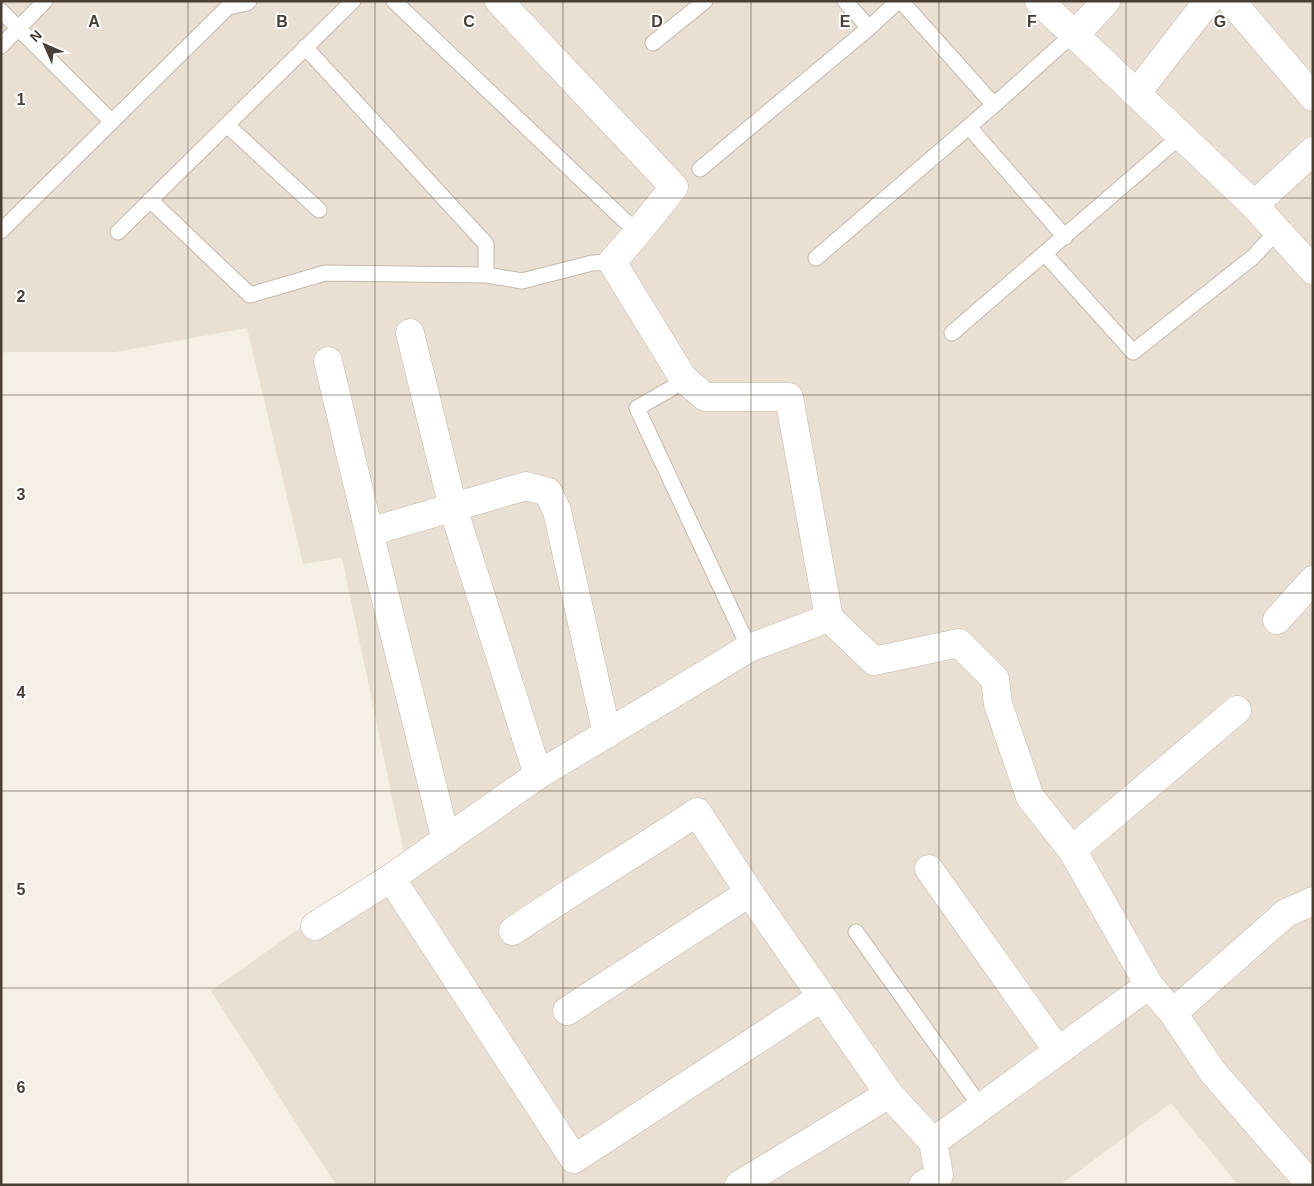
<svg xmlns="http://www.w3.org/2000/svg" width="1314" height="1186" viewBox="0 0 1314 1186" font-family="Helvetica,sans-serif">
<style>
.residential{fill:#e9e0d3}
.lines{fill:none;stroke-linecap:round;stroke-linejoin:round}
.lane-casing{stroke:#c4b8aa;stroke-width:17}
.street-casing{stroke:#c4b8aa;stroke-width:29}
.lane{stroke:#fff;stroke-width:15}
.street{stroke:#fff;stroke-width:28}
.grid{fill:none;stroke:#483e34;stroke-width:1;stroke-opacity:0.55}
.grid-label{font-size:16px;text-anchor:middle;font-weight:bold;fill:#483e34;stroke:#fff;stroke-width:4;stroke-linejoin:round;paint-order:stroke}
</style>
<rect width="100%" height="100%" fill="#f5efe6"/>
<path class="residential" d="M1 1H1313V1185H1238L1171 1103 1060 1185H336L211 991 404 854 342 558 303 564 247 328 116 352H7L1 353Z"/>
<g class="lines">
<g class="lane-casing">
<path id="lane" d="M394 1 623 219 638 232
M845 1 869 28
M901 1 994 105
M1 11 111 121
M653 43 705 1
M1 46 45 1
M305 47 486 244V275L522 281 592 263 612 262
M227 125 319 210
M969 127 1065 237
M700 169 869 28 898 1
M150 200 250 295 325 273 486 275
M1 231 228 7 247 3 249 1
M118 232 353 1
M1045 254 1133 352 1253 257 1277 231
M816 258 994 105 1061 45 1075 35
M952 333 1169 146 1182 137
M683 378 672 388 637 408 749 648
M856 932 981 1107"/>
</g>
<g class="street-casing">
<path id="street" d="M499 1 674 187 638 232 612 262 683 378 705 397H789L829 618 874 661 959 643 995 679 998 704 1030 797 1072 850 1149 985 1173 1013 1212 1071 1311 1185
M1039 1 1254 205 1313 270
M1231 1 1313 97
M1075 35 1106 1
M1136 94 1208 1
M1254 205 1313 151
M410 333 453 508 538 775
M328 361 369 532
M1277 620 1313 580
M446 840 369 532 526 486 548 492 557 511 607 734
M1072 850 1237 710
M929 869 1058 1051
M391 878 574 1159 822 997
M315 926 391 878 538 775 749 648 829 618
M513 931C573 890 636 853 697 812L749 892 889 1094 933 1142 1149 985
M567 1011 738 900 749 892
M1173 1013 1286 913 1313 901
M739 1185 889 1094
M923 1185 939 1175 933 1142"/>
</g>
<use href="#lane" class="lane"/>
<use href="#street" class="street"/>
</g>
<path class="grid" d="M188 1V1185M375 1V1185M563 1V1185M751 1V1185M939 1V1185M1126 1V1185M1 198H1313M1 395H1313M1 593H1313M1 791H1313M1 988H1313"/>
<g class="grid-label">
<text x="94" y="27">A</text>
<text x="282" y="27">B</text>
<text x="469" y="27">C</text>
<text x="657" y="27">D</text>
<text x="845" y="27">E</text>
<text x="1032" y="27">F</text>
<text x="1220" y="27">G</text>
<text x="21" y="105">1</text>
<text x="21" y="302">2</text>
<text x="21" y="500">3</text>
<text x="21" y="698">4</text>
<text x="21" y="895">5</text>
<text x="21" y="1093">6</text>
</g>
<rect width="1314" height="1186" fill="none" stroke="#483e34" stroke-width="5"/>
<g transform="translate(45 45) rotate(315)" stroke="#ffffff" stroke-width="4" paint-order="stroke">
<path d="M0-4L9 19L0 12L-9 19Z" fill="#483e34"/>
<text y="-8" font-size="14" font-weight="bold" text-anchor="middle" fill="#483e34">N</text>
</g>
</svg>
